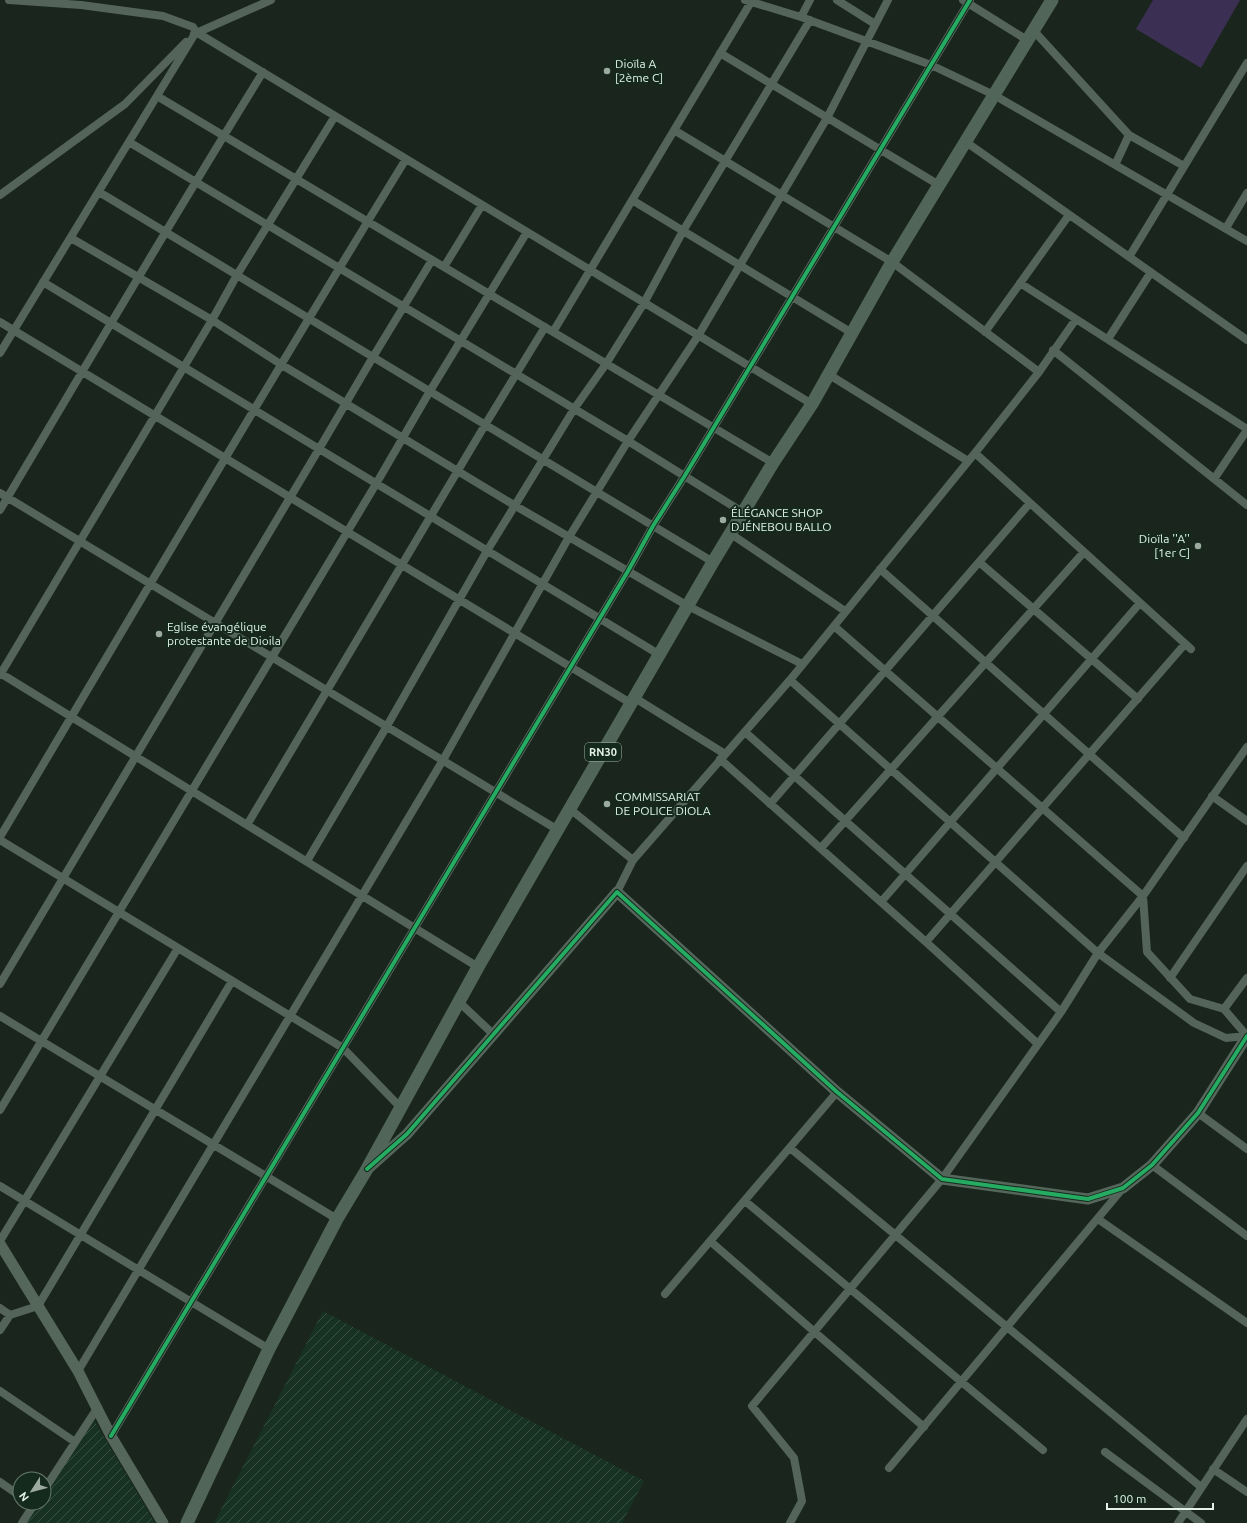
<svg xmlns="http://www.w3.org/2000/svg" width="1247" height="1523" viewBox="0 0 1247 1523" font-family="Ubuntu,sans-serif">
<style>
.industrial{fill:url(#industrial-furrows)}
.grass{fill:#3b3053}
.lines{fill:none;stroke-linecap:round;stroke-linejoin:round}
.street{stroke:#54645a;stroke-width:8}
.secondary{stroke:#55665b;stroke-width:11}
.primary{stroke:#516558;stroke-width:13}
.cycleway-casing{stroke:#142a1c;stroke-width:6}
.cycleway{stroke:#26ab63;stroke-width:4}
.poi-dot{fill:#9daaa1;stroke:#142a1c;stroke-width:1.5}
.labels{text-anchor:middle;stroke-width:4;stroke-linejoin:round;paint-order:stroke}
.shield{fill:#142a1c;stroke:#a6b5ab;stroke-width:1}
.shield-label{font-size:11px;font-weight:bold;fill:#e4f1e8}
.poi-label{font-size:12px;fill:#e4f1e8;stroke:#142a1c;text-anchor:start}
</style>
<defs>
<pattern id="industrial-furrows" width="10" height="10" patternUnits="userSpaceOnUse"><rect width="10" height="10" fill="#173222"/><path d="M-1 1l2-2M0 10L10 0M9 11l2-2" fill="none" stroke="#395042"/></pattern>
</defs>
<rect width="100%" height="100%" fill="#19251d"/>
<path class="industrial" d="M323 1311 644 1481 622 1523H214Z
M94 1420 155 1523H26L39 1503H44V1496Z"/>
<path class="grass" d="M1153 0H1240L1201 68 1136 29Z"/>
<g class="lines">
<path class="street" d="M9 0 81 5 163 16 193 27 196 32 812 404
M745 0 801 17 931 65 994 95 1247 241
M837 0 875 24
M963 0 1027 40
M801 17 810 0
M1034 31 1129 135 1184 166
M194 34 271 0
M720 53 939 185
M157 96 773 463
M674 130 892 262 1039 372
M129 142 628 441 744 513
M966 142 1247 340
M1115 165 1129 135
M99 192 713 562
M0 195 125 104 186 42
M632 200 852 333
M1226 228 1247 193
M71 238 212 320 282 365 514 505 688 606 802 664
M1129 257 1247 63
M444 267 482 205
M43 282 660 655
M1020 283 1247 429
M0 322 632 704
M553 332 751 2
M985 332 1069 215
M1108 339 1151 272
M1053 350 1247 505
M0 353 196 32
M828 374 968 461
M975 453 1191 649
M1214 479 1247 430
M0 493 558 830
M0 510C87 364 173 217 263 72
M731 534 845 611
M979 562 1138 699
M880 569 1184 838
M834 626 1143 896 1147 952 1190 999 1224 1009 1247 1036
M0 673 478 967
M0 675 212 320 237 275 335 116
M790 680 1098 953 1194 1023 1226 1038 1247 1036
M635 698 725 754
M745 732 1061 1012
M720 759 926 942 1038 1044
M1212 796 1247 821
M770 804 1030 503
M570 809 633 860
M247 825 485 425 545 327
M0 837C135 610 268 383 406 159
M0 840 343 1048 401 1108
M821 848 1084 552
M307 861 387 726 487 551 574 409 606 364 644 303 683 231 810 20
M617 892 633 860 790 680 975 453 1039 372 1076 319
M881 902 1140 603
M926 942 1185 644
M1170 978 1247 866
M0 984 319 449 373 357 432 260
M459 1002 493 1034
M1224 1009 1247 978
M0 1016 337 1219
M0 1110 376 484 430 391 527 232
M1198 1113 1247 1149
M790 1148 1201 1487
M1152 1165 1247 1236
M0 1186 269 1349
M745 1201 1043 1450
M1098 1219 1247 1323
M0 1241 178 948
M710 1241 924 1427
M665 1294 837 1092
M0 1308 10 1315
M0 1330 10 1315 38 1306 232 981
M78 1371 443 760 569 537 628 441 698 336 827 118 888 0
M0 1391 75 1442
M111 1436 628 571 653 526 684 477 970 0
M1105 1452 1201 1523
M889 1468 1123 1188
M1213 1469 1247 1492
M0 1482 20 1496
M44 1490 98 1407
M22 1523 35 1503
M790 1523 802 1501 794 1458 752 1406 942 1179 1061 1012 1098 953 1143 896 1247 747
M1178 1523 1247 1419"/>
<path class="secondary" d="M370 1167 407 1134 617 892 837 1092 942 1179 1088 1199 1123 1188 1152 1165 1198 1113 1247 1036
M0 1244 78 1371 111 1436 163 1523"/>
<path class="primary" d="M187 1523 269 1349 337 1219 367 1169 478 967 713 562 773 463 812 404 892 262 1052 0"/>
<g class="cycleway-casing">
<path id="cycleway" d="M367 1169 407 1134 617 892 837 1092 942 1179 1088 1199 1123 1188 1152 1165 1198 1113 1247 1036
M111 1436 628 571 653 526 684 477 970 0"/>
</g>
<use href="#cycleway" class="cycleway"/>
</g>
<g class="poi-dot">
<circle cx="607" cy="71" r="4"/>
<circle cx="723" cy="520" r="4"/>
<circle cx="1198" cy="546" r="4"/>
<circle cx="159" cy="634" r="4"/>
<circle cx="607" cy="804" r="4"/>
</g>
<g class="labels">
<rect class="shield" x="585" y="743" width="36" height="18" rx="3"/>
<g class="shield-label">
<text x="603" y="756">RN30</text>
</g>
<g class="poi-label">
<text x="615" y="68">Dioïla A<tspan x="615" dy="14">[2ème C]</tspan></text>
<text x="731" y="517">ÉLÉGANCE SHOP<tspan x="731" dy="14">DJÉNEBOU BALLO</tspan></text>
<text x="1190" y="543" text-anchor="end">Dioïla ''A''<tspan x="1190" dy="14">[1er C]</tspan></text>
<text x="167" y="631">Eglise évangélique<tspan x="167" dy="14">protestante de Dioila</tspan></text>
<text x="615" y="801">COMMISSARIAT<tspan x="615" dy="14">DE POLICE DIOLA</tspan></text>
</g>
</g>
<g transform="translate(32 1491) rotate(234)"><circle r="19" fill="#142a1c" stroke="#677a6e"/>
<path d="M0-3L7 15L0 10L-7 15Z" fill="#9daaa1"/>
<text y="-6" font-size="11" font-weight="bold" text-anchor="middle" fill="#e4f1e8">N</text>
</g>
<path d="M1107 1503v6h106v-6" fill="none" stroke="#e4f1e8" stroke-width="2"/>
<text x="1113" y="1503" font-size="12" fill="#e4f1e8" stroke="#142a1c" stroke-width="3" paint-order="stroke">100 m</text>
</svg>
